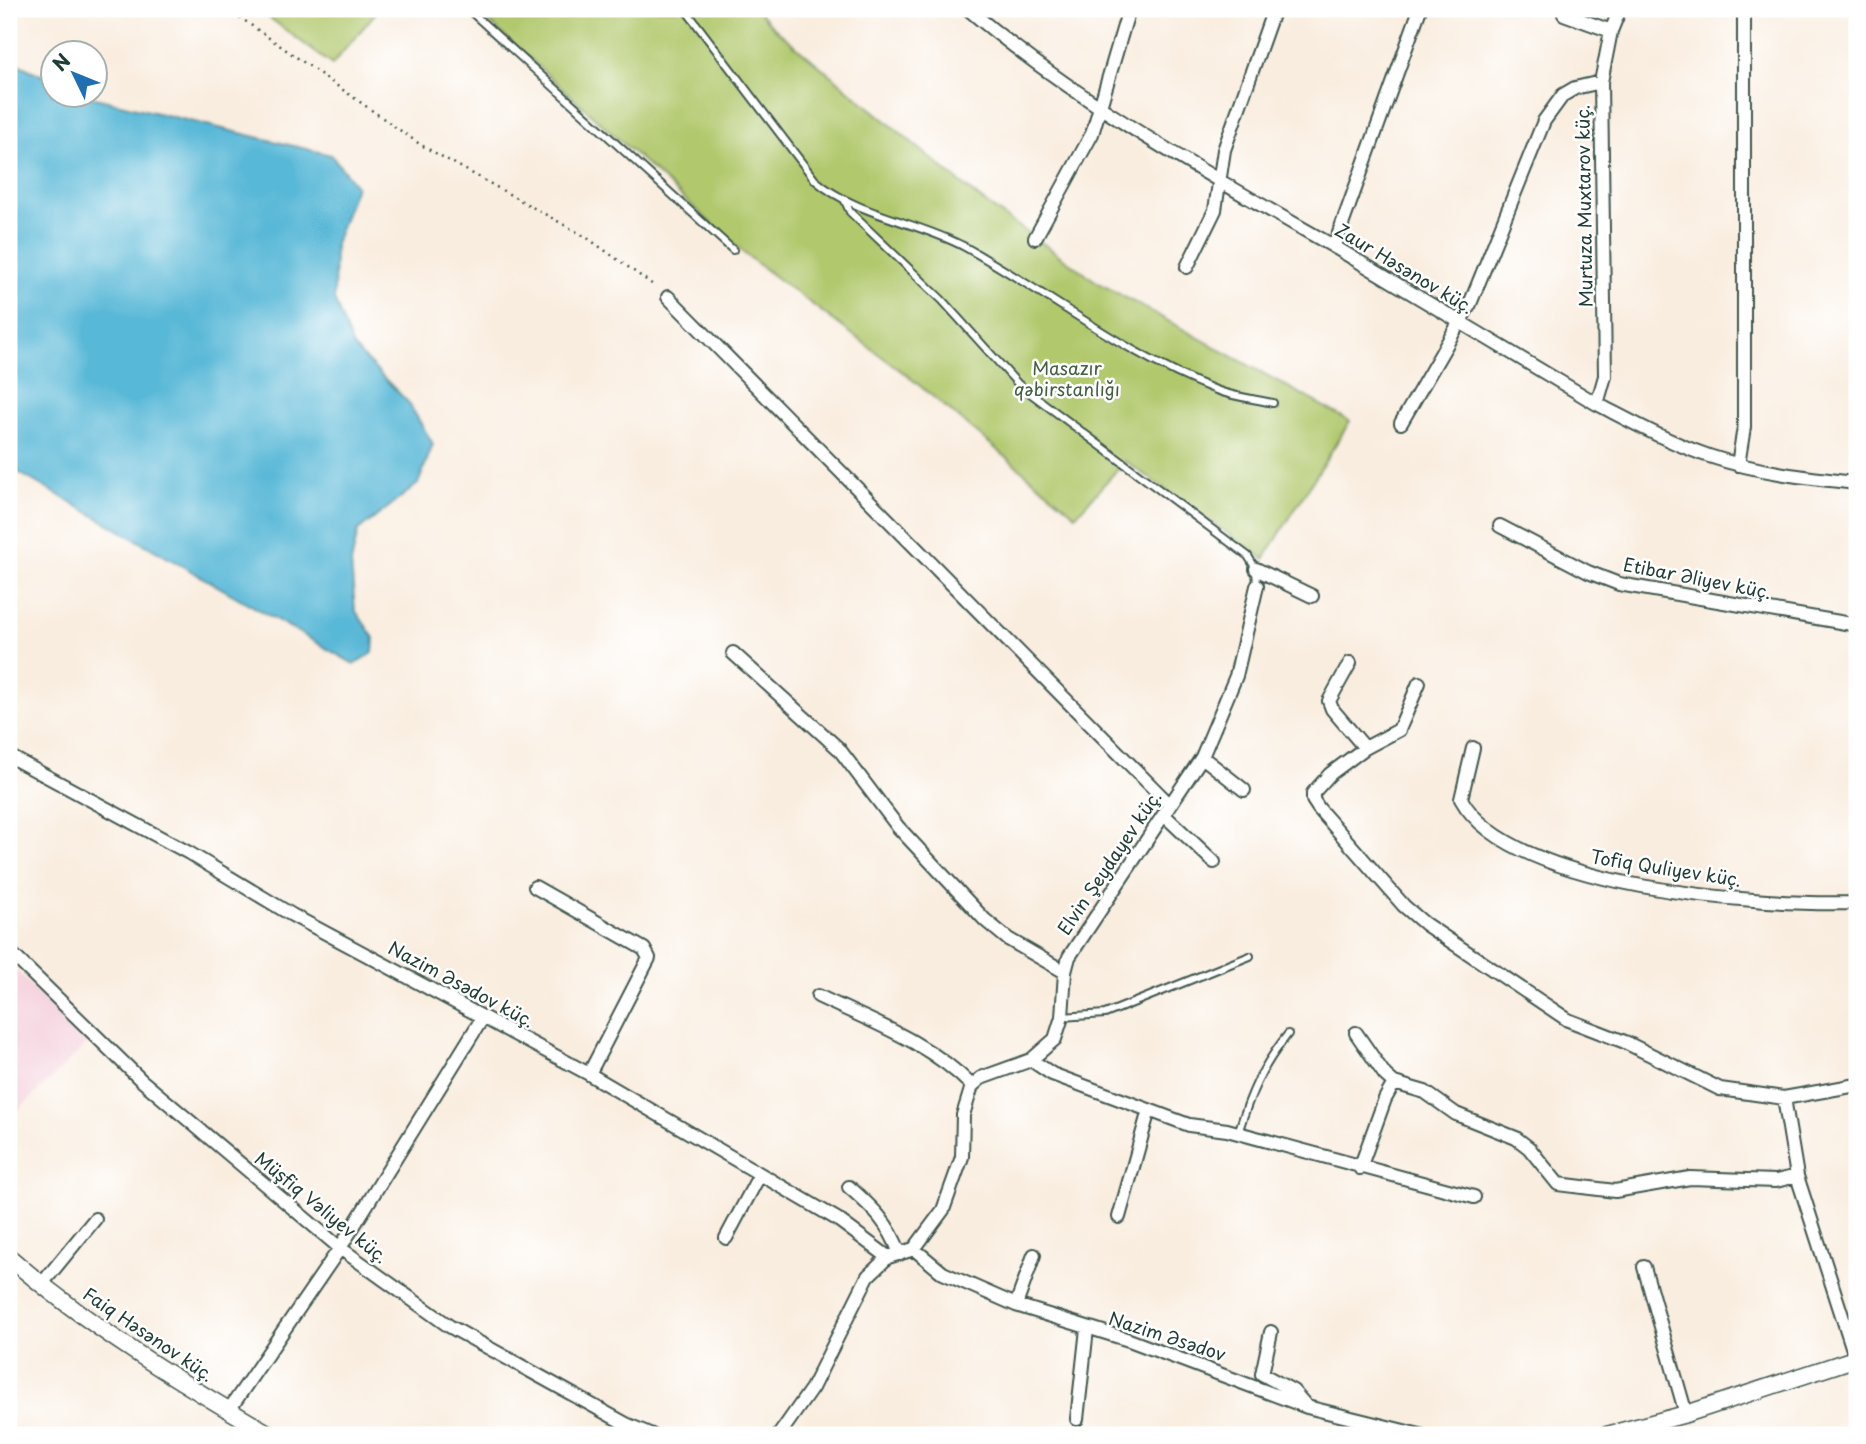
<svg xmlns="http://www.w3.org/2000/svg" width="1866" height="1444" viewBox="0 0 1866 1444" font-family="'Playpen Sans',sans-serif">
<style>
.built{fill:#f4cfdc}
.green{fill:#b1c86c;stroke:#688250;stroke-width:2}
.water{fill:#59b8d7;stroke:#3c7a86;stroke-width:2}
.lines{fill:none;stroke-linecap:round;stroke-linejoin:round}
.service-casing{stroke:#40574e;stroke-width:10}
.minor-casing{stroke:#40574e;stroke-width:16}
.tertiary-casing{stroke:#40574e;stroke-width:19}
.path{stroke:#40574e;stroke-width:2.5;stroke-dasharray:2 5;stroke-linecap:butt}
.service{stroke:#fff;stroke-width:6}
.minor{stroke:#fff;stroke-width:12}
.tertiary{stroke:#fff;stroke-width:16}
.labels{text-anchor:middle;stroke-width:5;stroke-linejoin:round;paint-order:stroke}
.street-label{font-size:18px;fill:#1f3d34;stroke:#fff}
.park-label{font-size:18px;fill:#446042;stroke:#fff}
</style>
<rect width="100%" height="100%" fill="#fff"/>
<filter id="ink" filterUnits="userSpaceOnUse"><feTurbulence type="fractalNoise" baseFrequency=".0143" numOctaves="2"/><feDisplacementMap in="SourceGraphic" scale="14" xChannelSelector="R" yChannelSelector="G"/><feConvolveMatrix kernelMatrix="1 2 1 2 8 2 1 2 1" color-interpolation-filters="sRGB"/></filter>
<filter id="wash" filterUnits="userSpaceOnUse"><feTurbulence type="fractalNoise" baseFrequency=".00686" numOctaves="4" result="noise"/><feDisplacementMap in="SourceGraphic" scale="28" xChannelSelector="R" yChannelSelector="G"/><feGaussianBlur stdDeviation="1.57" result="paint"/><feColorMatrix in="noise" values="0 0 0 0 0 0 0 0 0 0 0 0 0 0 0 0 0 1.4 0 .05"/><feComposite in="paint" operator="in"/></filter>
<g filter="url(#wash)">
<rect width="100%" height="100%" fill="#f9eddf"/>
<path class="built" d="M9 963 88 1043 9 1119Z"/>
<path class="green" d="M258 9H379L332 65Z
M475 9H756L774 28 980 199 1097 282 1350 421 1264 559 1125 461 1076 515 908 376 746 255Z"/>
<path class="water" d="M9 60 52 80V94L83 95 331 155 356 186 335 244 334 299 353 347 408 402 433 444 418 484 358 531 351 563 355 610 374 638 373 653 354 664 9 467Z"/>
</g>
<g filter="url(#ink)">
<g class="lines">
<g class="service-casing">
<path id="service" d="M468 9 733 250
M685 9 815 180C857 216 917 221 965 247 1050 294 1125 355 1216 390 1234 397 1255 399 1273 403
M845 201 850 212 942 300 1018 384 1248 556 1256 569 1257 586
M1062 1017 1105 1014 1250 956
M1238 1133C1251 1092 1261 1068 1288 1034"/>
</g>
<g class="minor-casing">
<path id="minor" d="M968 9C1078 103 1207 174 1333 246 1421 298 1509 352 1597 404 1634 423 1670 443 1709 456 1757 472 1807 478 1857 483
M1564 14 1611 31
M1035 238 1092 134 1129 9
M1334 247 1420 9
M1187 267 1215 210 1224 150 1274 9
M668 297 1170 805
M1597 404 1605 376 1601 82 1611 31 1620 9
M1401 423 1470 304 1544 121 1563 95 1575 88 1601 82
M1738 465 1744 427V9
M1500 526 1588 572 1619 584 1857 625
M1256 569 1312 596
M733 653 839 749 898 827 985 920 1008 939 1065 972
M1350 663 1329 701 1332 709 1365 748
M1419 683 1399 730 1365 748 1330 774 1313 793V800L1319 809 1404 906 1425 924 1568 1020 1625 1042 1720 1089 1784 1098 1857 1085
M1473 748 1461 799C1511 890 1764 906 1857 903
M9 756 189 853 292 915 589 1074 837 1219 888 1257
M1202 757 1244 790
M1164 815 1214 862
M535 887 644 949 649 958 589 1074
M9 951 141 1080 340 1248 449 1326 626 1424 652 1435
M818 996C872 1022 929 1042 972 1086
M1356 1033 1385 1075 1394 1083 1425 1092 1456 1114 1516 1138 1529 1148 1558 1184 1615 1191 1690 1178 1776 1181 1797 1176
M1031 1060 1052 1074 1189 1125 1227 1130 1474 1197
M1784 1098 1797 1176 1856 1359
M1360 1168 1385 1099 1394 1083
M849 1187C873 1208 889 1223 900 1254
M1119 1217 1149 1110
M726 1238 760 1174
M914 1249 943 1273 1016 1305 1129 1340 1307 1407 1420 1435
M1644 1267 1686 1414
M41 1285 95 1219
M1016 1305 1034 1255
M1271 1332 1262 1374 1293 1391 1307 1407
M229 1410 340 1248 483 1017
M1077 1419 1087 1329
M779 1435 812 1388 868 1276 888 1257 914 1249 943 1210 962 1157 963 1115 972 1086 981 1078 1031 1060 1055 1039 1062 1017 1065 972 1069 957 1202 757 1236 676 1257 586"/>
</g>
<g class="tertiary-casing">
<path id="tertiary" d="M9 1257C89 1327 180 1382 271 1435
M1607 1435 1686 1414 1857 1358"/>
</g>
<path class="path" d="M228 9 421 145 586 237 656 287"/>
<use href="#service" class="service"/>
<use href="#minor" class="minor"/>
<use href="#tertiary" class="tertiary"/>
</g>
</g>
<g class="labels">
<g class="street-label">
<text transform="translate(1585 206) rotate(-91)" y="6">Murtuza Muxtarov küç.</text>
<text transform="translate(1404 269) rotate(31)" y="6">Zaur Həsənov küç.</text>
<text transform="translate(1697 579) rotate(11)" y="6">Etibar Əliyev küç.</text>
<text transform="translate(1110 863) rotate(-56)" y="6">Elvin Şeydayev küç.</text>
<text transform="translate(1666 869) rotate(9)" y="6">Tofiq Quliyev küç.</text>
<text transform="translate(461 985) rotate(28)" y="6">Nazim Əsədov küç.</text>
<text transform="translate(321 1208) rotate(39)" y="6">Müşfiq Vəliyev küç.</text>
<text transform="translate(148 1335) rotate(34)" y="6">Faiq Həsənov küç.</text>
<text transform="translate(1167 1337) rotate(18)" y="6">Nazim Əsədov</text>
</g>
<g class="park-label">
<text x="1067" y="375">Masazır<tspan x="1067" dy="21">qəbirstanlığı</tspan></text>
</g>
</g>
<rect width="1866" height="1444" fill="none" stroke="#fff" stroke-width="35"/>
<g transform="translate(74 74) rotate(313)"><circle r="33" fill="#ffffff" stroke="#a5b1ae" stroke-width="2"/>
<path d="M0-5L12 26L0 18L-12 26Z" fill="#1f6fb2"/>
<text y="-10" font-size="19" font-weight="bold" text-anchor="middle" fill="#1f3d34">N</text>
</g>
</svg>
